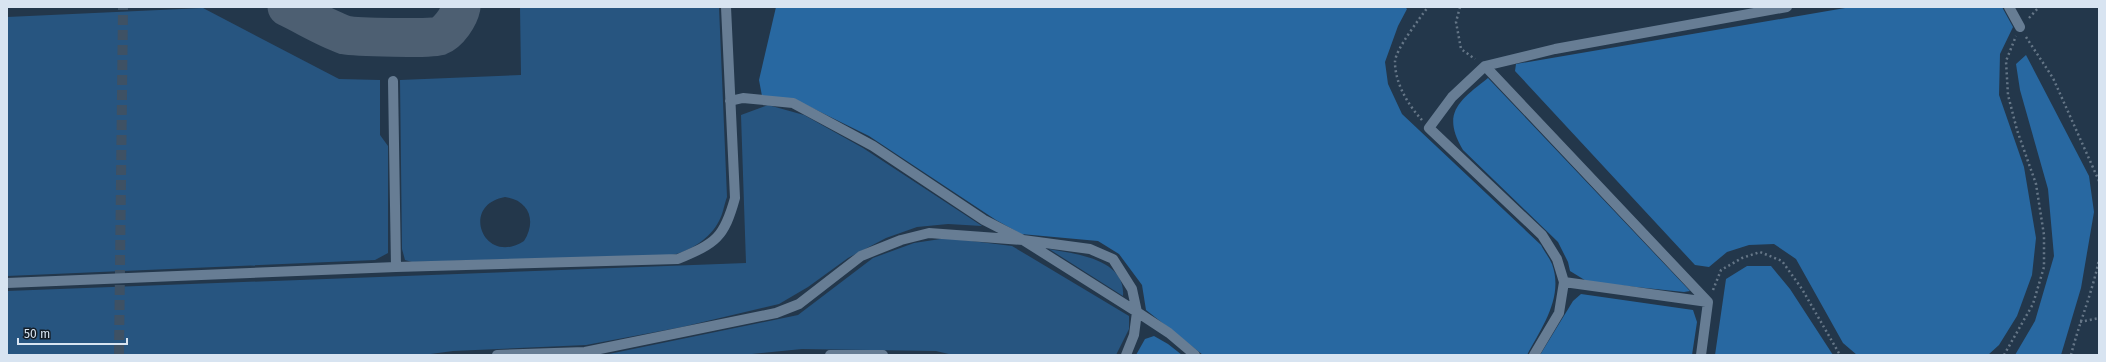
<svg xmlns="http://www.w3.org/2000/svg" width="2106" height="362" viewBox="0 0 2106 362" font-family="'Fira Sans',sans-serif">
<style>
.green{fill:#275580;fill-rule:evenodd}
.forest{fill:#2868a1}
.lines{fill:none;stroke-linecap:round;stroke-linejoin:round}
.taxiway{stroke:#4d5f72;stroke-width:39}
.major-tunnel{stroke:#3e5164;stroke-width:10;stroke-dasharray:10 5;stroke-linecap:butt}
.path{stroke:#657687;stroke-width:2.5;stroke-dasharray:2 3;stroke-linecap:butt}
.minor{stroke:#677d94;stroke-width:10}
</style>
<rect width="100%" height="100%" fill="#23374b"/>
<path class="green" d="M520 7H719L727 197C724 205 723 214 719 221 710 239 690 251 672 255L412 262 405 260 402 249 400 80 521 75ZM505 197C529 200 537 221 524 241 484 267 459 205 505 197Z
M203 8 339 79 380 80V135L388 146V253L375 260 7 276V17Z
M768 105 804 115 863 148 982 226 948 224 917 227 886 238 848 258 808 287 779 304 682 327 586 345 453 351 423 355H7V291L746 263 741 115Z
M947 238 1012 246 1129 316V329L1116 355H953L936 351 802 349 742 355H604L798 315 873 258 914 243Z
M1049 249C1076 254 1126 259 1123 296Z"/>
<path class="forest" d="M776 7H1405L1407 9 1398 26 1385 62 1388 84 1402 114 1541 245C1544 251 1549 257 1552 264 1564 297 1542 327 1527 355H1203L1146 310 1142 285 1119 254 1098 241 1021 234 996 220 869 136 796 100 762 96 759 80Z
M1851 7H2002L2013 27 2000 54 1999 95 2024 167 2036 238 2032 275 2017 316 1999 345 1988 355H1857L1843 343 1796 259 1774 244 1749 245 1727 252 1709 267 1695 265 1515 71 1516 64Z
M2026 55 2089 176 2094 212 2081 288 2061 355H2015L2035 321 2054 256 2048 189 2020 90 2016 64Z
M1488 78 1690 291 1684 292 1588 282 1570 271 1568 262 1558 242 1463 150C1441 113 1459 101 1488 78Z
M1747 266H1771L1790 289 1833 355H1715L1726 279Z
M1581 294 1693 310 1697 322 1692 355H1540L1573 301Z
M1154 336 1168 344 1182 355H1136L1145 339Z"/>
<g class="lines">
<path class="taxiway" d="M287 7C306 16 325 28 345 35 355 37 432 39 439 36 449 32 459 17 461 7"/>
<path class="major-tunnel" d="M119 355 123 7"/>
<path class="path" d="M1460 7 1456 22 1461 49 1475 59
M2029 18 2039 7
M2026 37 2053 78 2099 181
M1422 120C1408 105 1395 83 1395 62 1395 50 1420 18 1428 7
M1713 290 1721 270 1742 258 1760 252 1782 261 1802 289 1840 355
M2080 322 2099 318
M2004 355 2033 304 2044 267V235L2036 184 2017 130 2008 95 2006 61 2016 36
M2071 355C2079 323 2093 291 2099 259"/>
<path class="minor" d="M2009 7 2020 27
M1485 66 1708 302
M393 81 396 267
M730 101 743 98 793 103 873 146 984 220 1023 240 1137 312 1169 333 1195 355
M1564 282 1708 302
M7 283 396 267 678 259C716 243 724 238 735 198L726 7
M497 355 585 352 776 313 799 304 861 256 901 240 929 233 1023 240 1090 249 1113 259 1132 289 1137 312 1134 335 1126 355
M830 355H883
M1534 355 1559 313 1564 282 1557 259 1542 235 1429 128 1452 97 1485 66 1555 49 1787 7
M1701 355 1708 302"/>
</g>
<rect width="2106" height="362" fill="none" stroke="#d8e4f1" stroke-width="16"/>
<path d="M18 338v6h109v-6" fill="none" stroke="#d8e4f1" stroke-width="2"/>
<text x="24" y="338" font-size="12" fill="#d8e4f1" stroke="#151e27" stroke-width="3" paint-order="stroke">50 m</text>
</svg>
